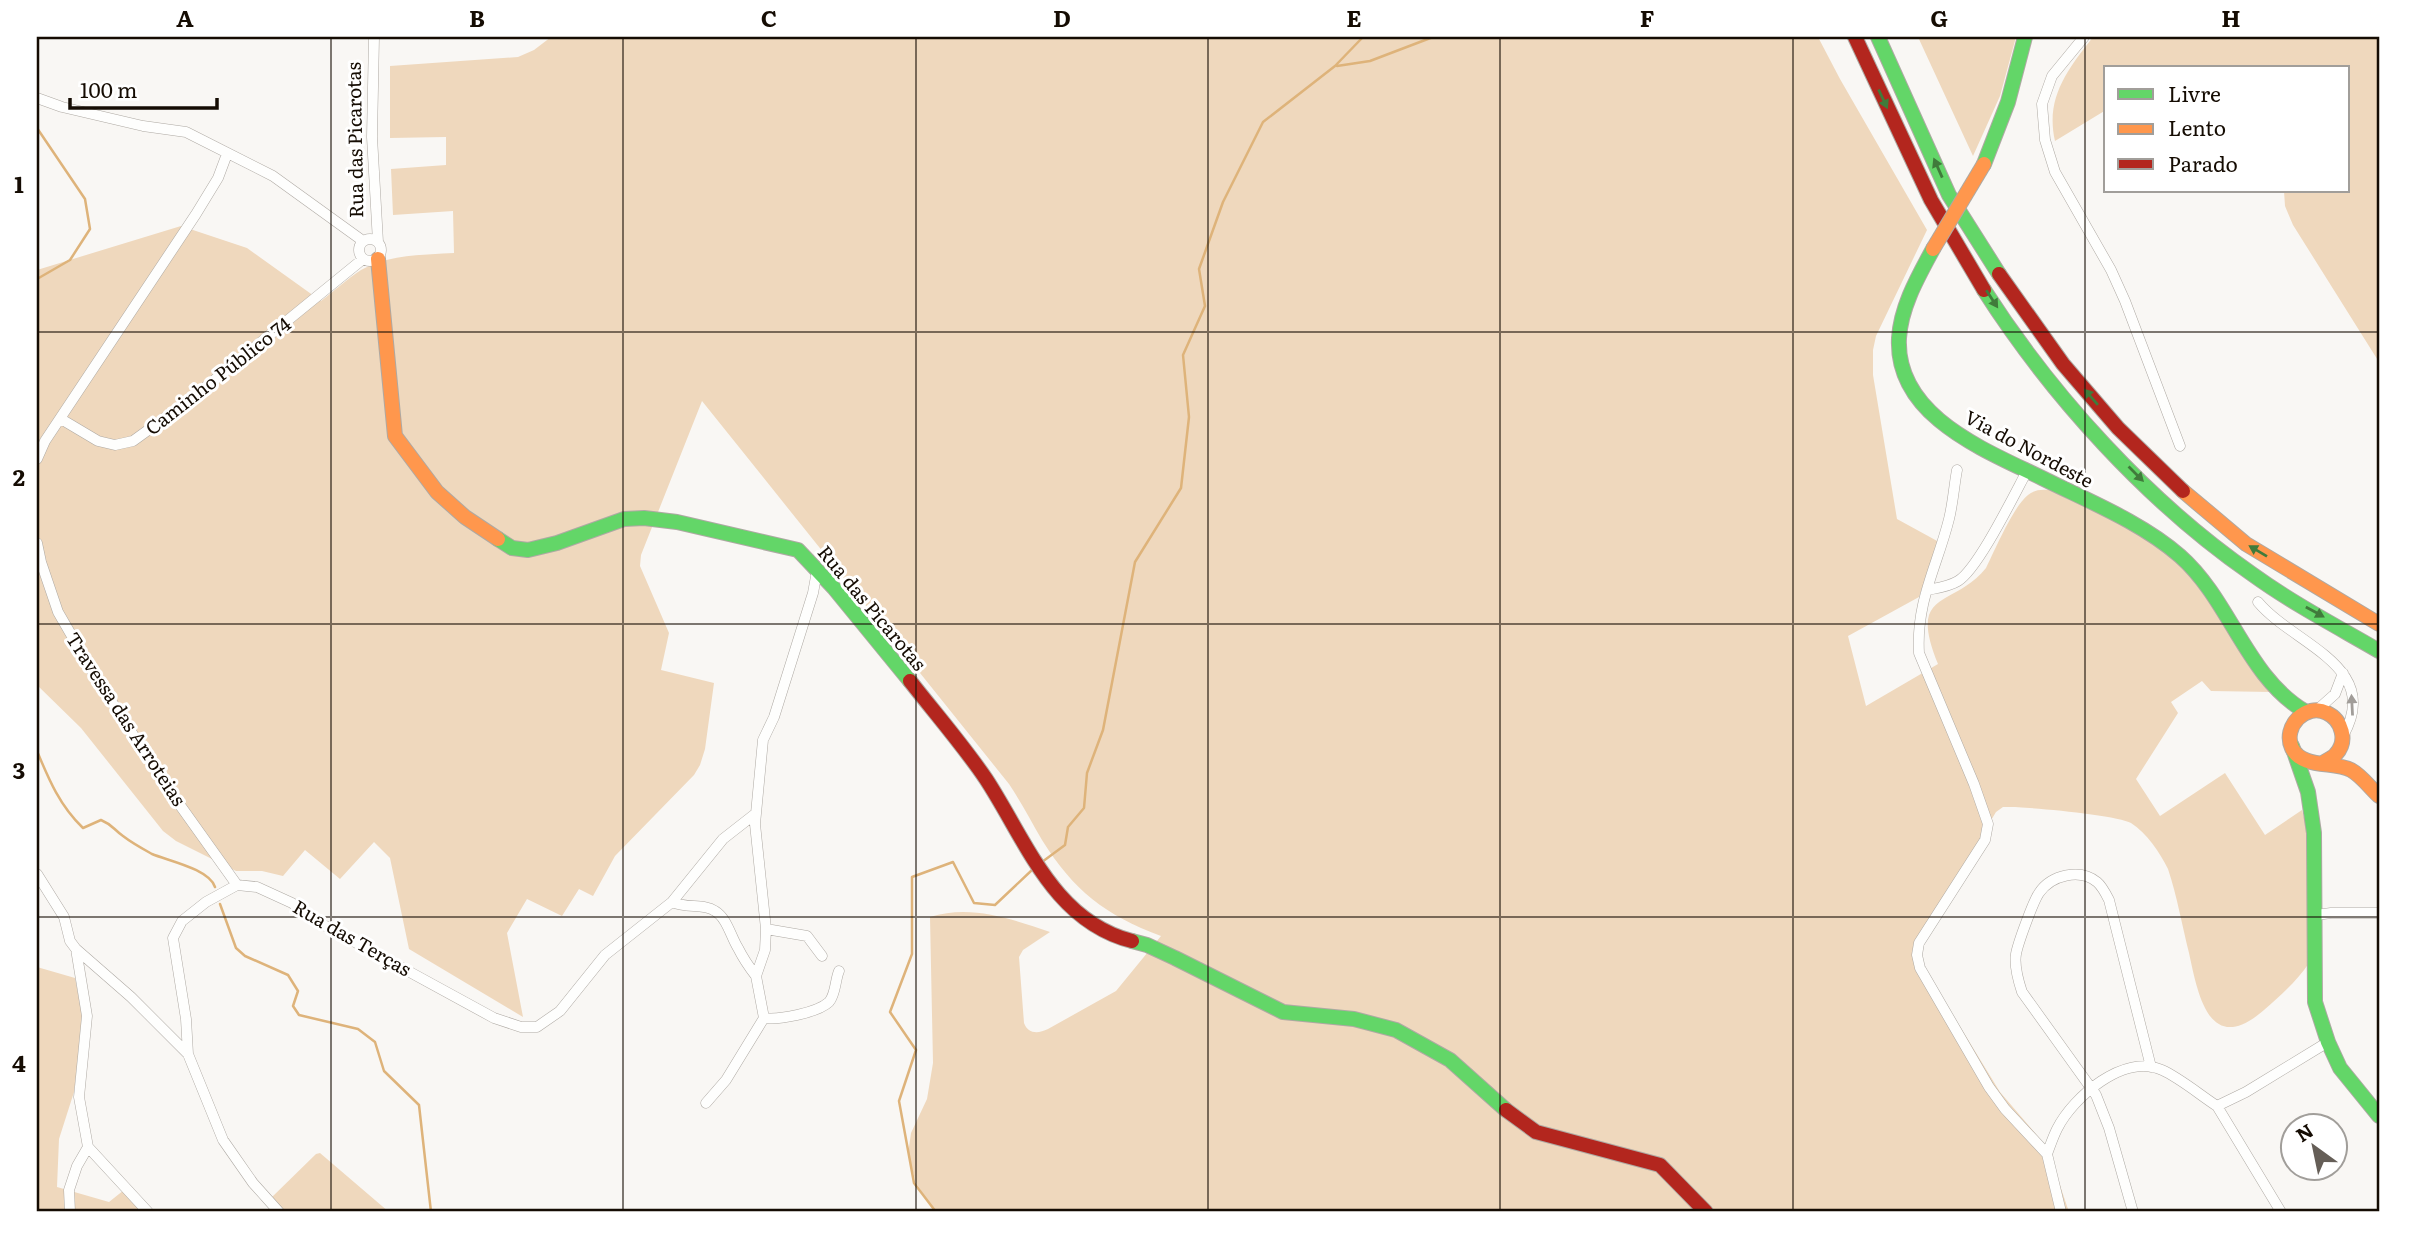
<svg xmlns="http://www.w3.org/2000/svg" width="2416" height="1249" viewBox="0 0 2416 1249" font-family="Literata,serif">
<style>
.green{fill:#efd8bd}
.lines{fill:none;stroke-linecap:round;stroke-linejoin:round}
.stream{stroke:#deb37a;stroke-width:2.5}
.street-casing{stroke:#aea9a3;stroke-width:11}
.fast-casing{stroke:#aea9a3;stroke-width:16}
.slow-casing{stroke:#aea9a3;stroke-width:16}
.jam-casing{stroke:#aea9a3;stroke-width:16}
.street{stroke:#fefefd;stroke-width:10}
.fast{stroke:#63d668;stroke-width:14}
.slow{stroke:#ff974d;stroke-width:14}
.jam{stroke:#b3261e;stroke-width:14}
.slow-bridge-casing{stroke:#aea9a3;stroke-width:16;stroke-linecap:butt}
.slow-bridge{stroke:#ff974d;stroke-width:14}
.oneway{fill:#407b3b}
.oneway2{fill:#a19d99}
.grid{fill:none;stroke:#150c03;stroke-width:2;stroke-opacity:0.55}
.labels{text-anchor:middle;stroke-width:6;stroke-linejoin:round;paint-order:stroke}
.street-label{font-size:19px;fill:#150c03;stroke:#fff}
.neatline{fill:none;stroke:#150c03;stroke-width:2.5}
.grid-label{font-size:23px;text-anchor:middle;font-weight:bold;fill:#150c03}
</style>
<rect width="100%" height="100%" fill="#f9f7f4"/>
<path class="green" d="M551 37H1818L1840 79 1927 230 1876 336 1873 350V375L1897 519 1939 542 1919 597 1848 636 1866 706 1938 664C1907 588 1953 609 1986 568 1995 550 2013 507 2028 495 2034 490 2041 489 2049 490L2139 532 2181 561 2272 692 2211 691 2202 681 2171 702 2178 713 2136 779 2160 816 2225 773 2265 835 2302 810 2308 833 2309 963C2297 981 2280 996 2264 1010 2209 1058 2198 994 2189 953 2182 925 2177 896 2168 869 2160 853 2147 833 2131 823 2118 815 2022 806 2003 807L1996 812 1921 936V963L2000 1092 2047 1147 2069 1212H935L916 1183 908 1154 911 1133 927 1099 933 1063 930 917C971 904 1011 919 1050 932L1023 950 1019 957 1024 1023C1028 1034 1038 1034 1048 1029L1116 991 1161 936C1105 915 1074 891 1042 840 1031 821 1021 802 1009 784L702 401 641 555 640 566 669 633 661 670 714 683 705 749 700 765 694 775 615 856 593 896 579 889 562 916 527 899 507 933 523 1017 409 949 390 858 374 842 340 879 305 850 283 876 262 871H236L176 841 163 831 81 728 37 685V270L181 226 247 248 321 301C334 291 347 279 361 270 389 254 423 255 454 253L453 211 393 215 391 169 446 165V137L390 138V66L518 57 534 50Z
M1918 37H2016L2000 96 1973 156Z
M2093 37H2379V362L2293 225 2285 206 2284 191H2348V68H2106V110L2055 141C2045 98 2068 69 2093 37Z
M37 967 75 978 82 1013V1031L74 1092 59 1139 57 1187 109 1202 124 1190 143 1212H37Z
M320 1153 389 1212H284L271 1198 316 1154Z"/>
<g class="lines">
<path class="stream" d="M1337 66 1370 61 1433 37
M37 128 85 199 90 229 70 260 37 279
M37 751C49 780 60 806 83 828L101 820C113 825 113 829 123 836 132 843 143 849 152 854 169 861 209 869 215 887
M1042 862 1065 845 1068 827 1084 808 1087 773 1103 730 1135 562 1181 488 1189 417 1183 355 1205 306 1199 269 1223 202 1263 122 1335 66 1363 37
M220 904 236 948 245 956 288 975 298 991 293 1006 299 1015 358 1029 375 1042 384 1071 419 1105 431 1212
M936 1212 914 1183 899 1101 916 1050 890 1012 912 954V877L953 862 974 903 995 905 1032 870"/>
<g class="street-casing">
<path id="street" d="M374 37 372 137 378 242
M2084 37 2052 76 2042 104 2045 140 2055 172 2111 270 2125 301 2180 446
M37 98 62 107 143 126 186 132 273 176 363 241
M359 250a11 11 0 1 1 22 0a11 11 0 1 1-22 0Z
M61 419 98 441 115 445 133 441 191 399 363 259
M37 459 45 441 196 214 218 178 227 154
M1957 470C1954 486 1953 503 1949 519 1937 567 1916 601 1919 653L1974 784 1988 824 1985 840 1919 943 1917 955 1920 968 1989 1087 2005 1109 2047 1154 2061 1212
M37 543 41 562 58 612 95 676 167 787 237 885
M1927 590C1937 588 1948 587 1958 581 1978 569 2014 495 2027 471
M2258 602C2294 645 2383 666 2343 736
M2317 710 2335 694 2343 673
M37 874 64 917 70 941 76 949 131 997 188 1054
M672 902C687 909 703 903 715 911 727 918 731 937 738 948 743 958 749 967 756 976
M2316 915 2331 913H2379
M766 929 807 936 822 956
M764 1018 756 976 765 950 766 929 755 824 763 740 774 717 813 593 817 571
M764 1018C779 1020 817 1013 829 1002 836 994 835 980 839 971
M706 1103 726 1080 764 1018
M2217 1106 2281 1212
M88 1147 148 1212
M2047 1154C2050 1146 2053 1137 2057 1129 2073 1097 2124 1053 2162 1070 2180 1078 2200 1095 2217 1106L2246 1092 2328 1042
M70 1212 69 1190 77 1166 88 1147 79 1097 87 1016 76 949
M279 1212 253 1183 223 1140 188 1054 186 1019 173 938 182 921 206 902 237 885 257 887 292 903 320 923 494 1018 521 1027H537L560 1011 605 955 672 902 723 839 755 814
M2133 1212 2109 1128 2096 1095 2022 992C2018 980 2014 966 2016 954 2018 943 2033 902 2039 893 2051 875 2080 868 2097 882 2102 886 2106 894 2109 900L2151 1067"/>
</g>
<g class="fast-casing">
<path id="fast" d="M1878 37 1949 195 1999 274
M1984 164 2008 102 2025 37
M1933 249C1918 277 1901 306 1899 338 1895 416 1985 450 2042 478 2088 501 2141 522 2180 556 2231 601 2246 677 2306 712
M1984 290C2052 396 2148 502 2252 574 2292 603 2336 626 2379 651
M498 539 512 548 528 550 557 543 624 519 644 518 677 522 798 550 834 588 910 681
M2292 746 2308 792 2314 833 2315 1002 2328 1042 2340 1068 2379 1116
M1132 941 1147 945 1175 958 1283 1012 1354 1019 1396 1030 1450 1060 1506 1110"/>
</g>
<g class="slow-casing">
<path id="slow" d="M378 259 395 436 437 492 465 517 498 539
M2183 491 2246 544 2379 624
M2323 763C2327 760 2333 758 2336 754 2348 741 2342 720 2327 713 2306 702 2282 727 2292 748 2302 769 2334 761 2351 770 2362 776 2370 788 2379 796"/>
</g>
<g class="jam-casing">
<path id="jam" d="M1855 37 1931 200 1984 290
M1999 274 2063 364 2118 428 2183 491
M910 681C935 713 963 745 986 779 1026 840 1053 921 1132 941
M1506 1110 1536 1132 1660 1165 1706 1212"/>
</g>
<use href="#street" class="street"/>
<use href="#fast" class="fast"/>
<use href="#slow" class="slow"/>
<use href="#jam" class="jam"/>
<g class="slow-bridge-casing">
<path id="slow-bridge" d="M1933 249 1984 164"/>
</g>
<use href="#slow-bridge" class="slow-bridge"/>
</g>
<defs><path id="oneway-solid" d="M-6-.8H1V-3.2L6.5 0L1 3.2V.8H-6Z" transform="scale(1.75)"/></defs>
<g class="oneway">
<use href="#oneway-solid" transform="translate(1883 99) rotate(65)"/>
<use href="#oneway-solid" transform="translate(1938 168) rotate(-114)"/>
<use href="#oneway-solid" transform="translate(1992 299) rotate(57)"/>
<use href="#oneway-solid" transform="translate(2091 397) rotate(-131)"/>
<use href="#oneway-solid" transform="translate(2136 474) rotate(45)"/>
<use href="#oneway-solid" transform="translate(2258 551) rotate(-149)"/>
<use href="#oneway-solid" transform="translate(2315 612) rotate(29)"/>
</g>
<use class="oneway2" href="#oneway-solid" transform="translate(2352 705) rotate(-93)"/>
<path class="grid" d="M331 37V1212M623 37V1212M916 37V1212M1208 37V1212M1500 37V1212M1793 37V1212M2085 37V1212M37 332H2379M37 624H2379M37 917H2379"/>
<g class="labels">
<g class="street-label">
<text transform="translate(355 140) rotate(-91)" y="7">Rua das Picarotas</text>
<text transform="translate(218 376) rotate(-38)" y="7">Caminho Público 74</text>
<text transform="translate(2029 449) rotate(28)" y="7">Via do Nordeste</text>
<text transform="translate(872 608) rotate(50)" y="7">Rua das Picarotas</text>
<text transform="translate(126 719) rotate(57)" y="7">Travessa das Arroteias</text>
<text transform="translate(352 938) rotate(30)" y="7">Rua das Terças</text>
</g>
</g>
<rect width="2416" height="1249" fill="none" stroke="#ffffff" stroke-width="77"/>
<rect x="2104" y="66" width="245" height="126" fill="#ffffff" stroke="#a19e9a" stroke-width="2"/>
<rect x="2118" y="89" width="35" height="10" fill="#63d668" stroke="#a19e9a" stroke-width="2"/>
<text x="2168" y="102" font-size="21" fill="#150c03">Livre</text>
<rect x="2118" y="124" width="35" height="10" fill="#ff974d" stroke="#a19e9a" stroke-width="2"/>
<text x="2168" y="136" font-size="21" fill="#150c03">Lento</text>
<rect x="2118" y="159" width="35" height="10" fill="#b3261e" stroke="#a19e9a" stroke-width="2"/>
<text x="2168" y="172" font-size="21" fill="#150c03">Parado</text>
<g transform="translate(2314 1147) rotate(327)"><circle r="33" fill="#ffffff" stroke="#a19e9a" stroke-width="2"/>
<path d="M0-5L12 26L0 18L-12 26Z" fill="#655e57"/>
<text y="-10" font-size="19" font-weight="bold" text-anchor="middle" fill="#150c03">N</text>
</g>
<path d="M70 98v10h147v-10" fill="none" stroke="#150c03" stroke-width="3.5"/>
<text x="80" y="98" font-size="21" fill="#150c03" stroke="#ffffff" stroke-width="5" paint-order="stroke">100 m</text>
<rect x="38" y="38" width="2340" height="1172" class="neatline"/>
<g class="grid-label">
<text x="185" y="27">A</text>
<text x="477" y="27">B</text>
<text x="769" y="27">C</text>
<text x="1062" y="27">D</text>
<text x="1354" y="27">E</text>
<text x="1647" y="27">F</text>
<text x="1939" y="27">G</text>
<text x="2231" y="27">H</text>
<text x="19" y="193">1</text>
<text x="19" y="486">2</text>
<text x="19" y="779">3</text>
<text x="19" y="1072">4</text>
</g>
</svg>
